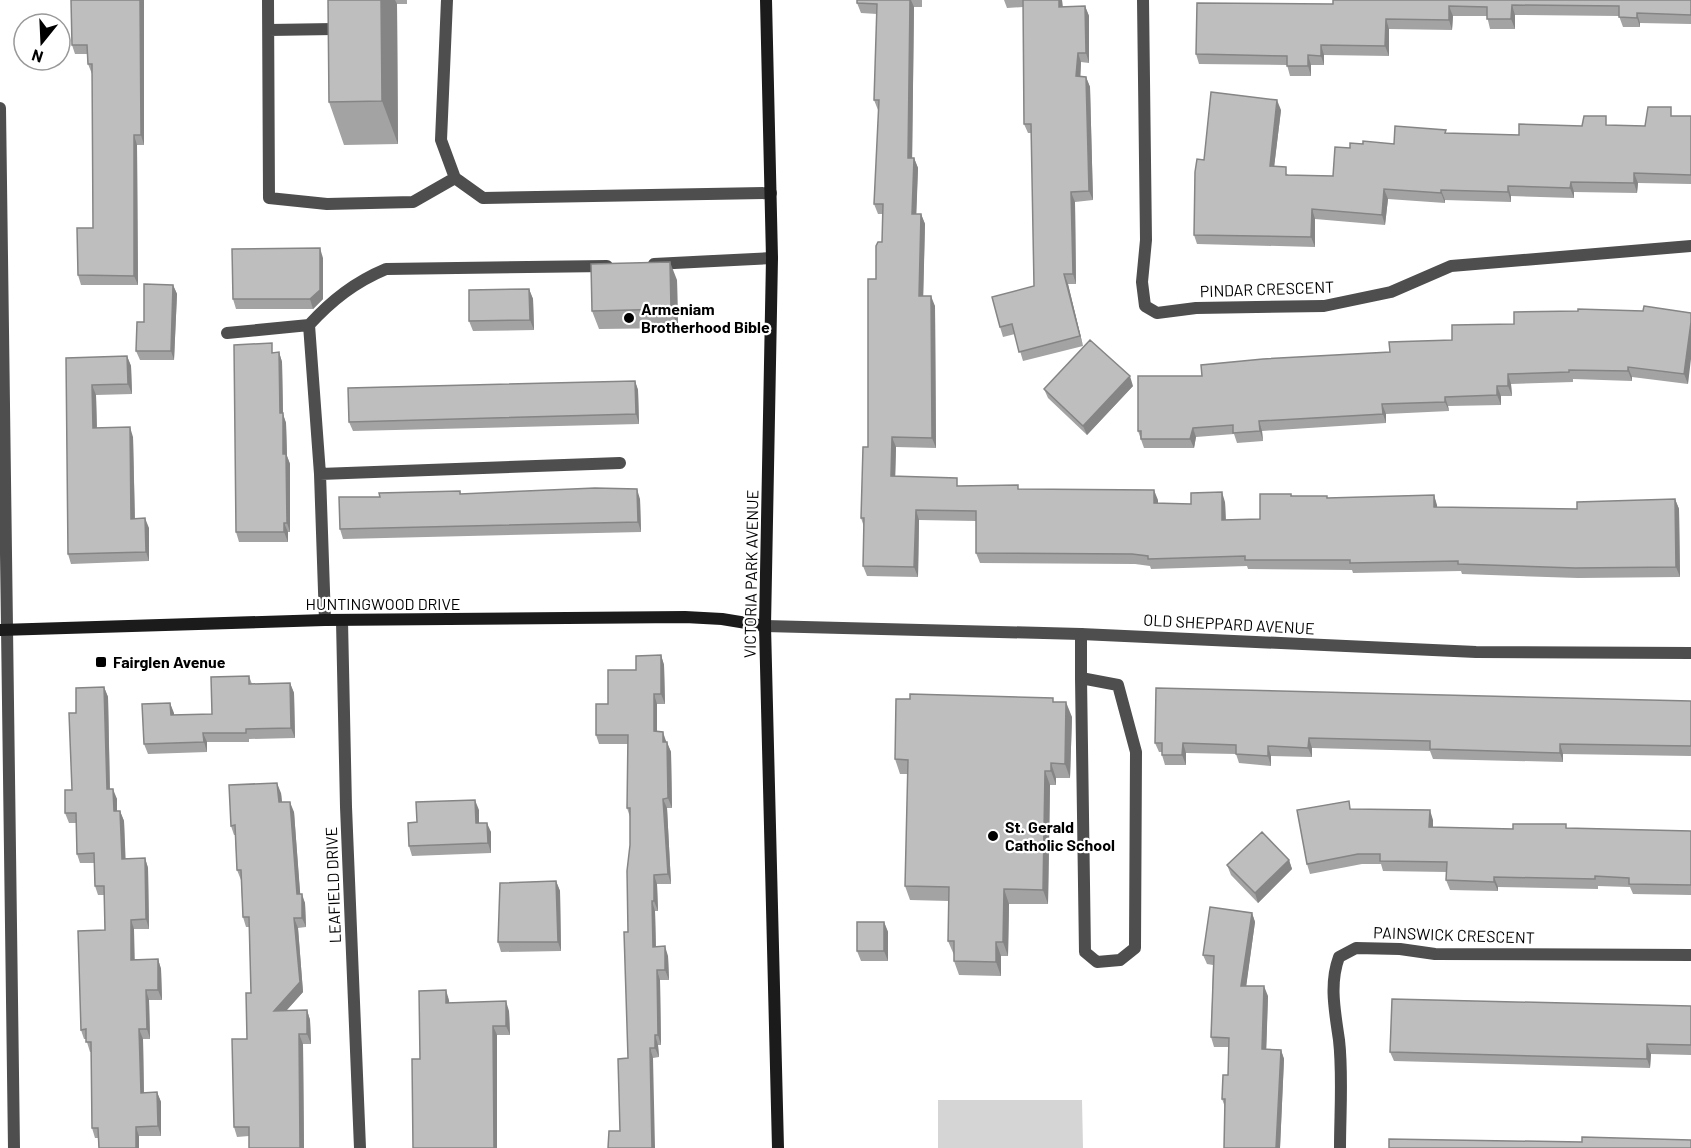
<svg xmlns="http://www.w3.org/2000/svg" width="1691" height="1148" viewBox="0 0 1691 1148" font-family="Barlow,sans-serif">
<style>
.green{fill:#d5d5d5}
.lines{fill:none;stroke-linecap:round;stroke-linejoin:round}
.lane{stroke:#4e4e4e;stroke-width:12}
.street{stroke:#4e4e4e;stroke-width:12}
.secondary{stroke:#1b1b1b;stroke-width:12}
.wall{fill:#a3a3a3}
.shaded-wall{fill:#858585}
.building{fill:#bebebe;stroke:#858585;stroke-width:1.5}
.poi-dot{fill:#000;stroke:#fff;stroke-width:2}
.labels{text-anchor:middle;stroke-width:4.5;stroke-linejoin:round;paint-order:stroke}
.street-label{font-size:16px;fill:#000;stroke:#fff}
.poi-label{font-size:16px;font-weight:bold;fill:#000;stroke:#fff;text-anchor:start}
</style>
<rect width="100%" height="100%" fill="#fff"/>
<path class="green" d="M938 1100H1082L1083 1148H938Z"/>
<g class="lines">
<path class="lane" d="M268 0 269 198 327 204 413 202 455 178
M447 0 441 140 455 178 483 198 771 193
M269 30 334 29
M654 264 772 258
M309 325C332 300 355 282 386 269L607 266
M227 333 309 325 320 474 325 620
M320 474 620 463
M1081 634V678L1085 952 1097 962 1120 960 1135 948 1136 752 1118 685 1081 678"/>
<path class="street" d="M1143 0 1146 240 1142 282 1145 306 1157 313 1196 308 1324 306 1391 292 1451 266 1691 246
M0 108 14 1148
M342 621 346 807 360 1148
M765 626 1081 634 1476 652 1691 653
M1340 1148C1340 1113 1343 1075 1339 1040 1335 1012 1329 984 1339 957L1356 948 1400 949 1435 954 1691 955"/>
<path class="secondary" d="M766 0 772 258 765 626 778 1148
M0 630 325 620 685 617 722 619 765 626"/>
</g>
<path class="wall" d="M144 0V145H137L138 285H81L78 275 93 228 92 74 88 64 87 54H75L72 45Z
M328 0H407V4H397L398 144 344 145 329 102Z
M857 0H922V7H914L912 158H914L918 168 916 214H921L925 224 923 296 935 306 936 448 896 447 895 476 960 486 1020 489 1158 500V503L1191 504 1225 502 1226 520 1260 519 1291 494 1292 496H1327V498L1434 495 1437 507 1577 509 1675 499 1679 509 1680 577 1578 578 1462 574 1461 571 1353 573 1352 570 1248 569 1247 566 1151 569 1150 566 1135 564 980 563 976 553V521L919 520 918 577 867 576 863 566 864 527 861 518 868 447 876 279 882 242 883 214H878L874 204 879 110H878L874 100 877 14 861 13 857 3Z
M1004 0H1062L1063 7 1085 6 1089 16V63L1081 62 1080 77H1086L1090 87 1093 200 1075 202 1076 284H1068L1083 346 1023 361 1015 334 1003 337 1000 327 1034 286 1032 133H1028L1024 124 1023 7 1007 8Z
M1691 0V24L1640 23V27H1623L1619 16 1515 15V29H1490L1487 16H1453L1452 30 1389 29V56L1324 55V65H1311V76H1290L1287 65 1199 64 1196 54 1333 4Z
M1281 110 1274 167 1289 175 1333 176 1350 148 1363 144H1394L1447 133 1519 135 1582 126H1645L1674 116H1691V184L1638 183 1637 193 1574 192V198L1511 196V202L1445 200V203L1388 199 1385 225 1315 219V247L1197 244 1194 235 1204 160Z
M323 258V299L313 309H236L233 299Z
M677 280 678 328 599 329 592 311Z
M173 285 177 294 174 360H140L136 351 144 322Z
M529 289 533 299 534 330 473 331 469 321Z
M1691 313 1688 384 1632 377V381L1573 379V382L1511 384 1512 396H1501V405L1448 406 1449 411 1386 414V423L1262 431 1263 441 1237 443 1234 434 1196 437 1194 448H1144L1138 431 1202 376 1390 352 1452 340 1514 324Z
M276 352H279L282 362 283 414 286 423 287 456 290 464V532H288V542H239L236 532Z
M127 356 131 366 132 394 96 395 97 428 133 437 135 519 149 528V561L71 564 68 554 66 358Z
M635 381 638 390 639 424 353 431 349 422Z
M1133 386 1087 435 1048 398 1044 389Z
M460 491 461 494 640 499 641 532 343 539 340 529 380 497Z
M661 655 664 665 665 704H657V731L666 741 671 752 672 808H667L671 884H657L658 911H655L656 947 668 956 669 980H660L661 1045H658L659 1057 653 1058 620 1131 628 1058V932L630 845V817L627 808 628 744H599L596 735 608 704 636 670Z
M249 676 252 684 290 683 294 693 295 738 249 739V742H207V752L148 754 144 744 170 703 174 715 212 714Z
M104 687 108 697 110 789 117 799V811H120L124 821 125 859 145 858 148 868 149 929H134V959H158L161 969 162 1000H149L150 1039H143L144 1093 157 1092 161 1102V1136H139V1148H99L98 1138H95L92 1128 91 1052H90L86 1039H84L81 1030 105 930 104 895H98L95 886 94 863H80L77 854 76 823H69L65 813 72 790 76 713Z
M1691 701V756L1563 754V762L1433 759 1430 751 1312 748V757L1271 756V766L1239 763 1236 754 1186 753V765H1165L1162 755V752H1159L1155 743Z
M1055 702 1072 717 1070 778H1056V785H1050L1048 904H1009L1008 956H1001V976L959 975 954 961V955L948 941 949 901 910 900 905 886 908 774H900L895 759Z
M281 793 282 802 294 812 300 894 305 903 306 927 298 928 303 992 286 1011 307 1010 310 1020 311 1044H303L304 1148H250L249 1136 237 1137 234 1127 247 1039 251 993 249 927H246L243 917 241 880 237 870 235 835H234L231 826Z
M1351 809 1433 820V827L1513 829 1567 828 1691 831V895L1633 894 1630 887 1598 886V889L1498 887V891L1450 890 1446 880 1447 872 1383 871 1381 864H1362L1310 874 1307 864Z
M479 810V823L491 832V853L412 856 409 846 417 822Z
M1289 860 1292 869 1258 903 1231 875 1227 865Z
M556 881 560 891 561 951 501 952 498 942Z
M1252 913 1255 922 1246 986 1268 996 1266 1049 1281 1050 1284 1059 1280 1148H1224L1225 1107 1222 1099 1228 1075 1229 1047H1214L1211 1037 1213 965 1207 964 1203 955Z
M884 922 888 932V961H861L857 951Z
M449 1000V1003L509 1011 510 1035H497V1148H413L420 1059Z
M1691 1006V1055L1651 1054 1650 1068 1394 1061 1390 1052Z"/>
<path class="shaded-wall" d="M140 0H144V145L141 135Z
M381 0H395L397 4 398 144 382 101Z
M910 0H911L914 7 912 168 908 158Z
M1059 0H1062L1063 17 1059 7Z
M1512 5 1515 15V29L1511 19Z
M1085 6 1089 16V63L1086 53Z
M1449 6 1453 16 1452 30 1449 20Z
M1637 13 1640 23V27L1637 18Z
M1386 19 1389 29V56L1385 46Z
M1321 45 1324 55V65L1321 56Z
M1078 53 1081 62 1080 86 1076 76Z
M1308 55 1311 65V76L1308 66Z
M1086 77 1090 87 1093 200 1089 191Z
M1277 100 1281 110 1273 176 1270 166Z
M134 135 137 145 138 285 134 276Z
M914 158 918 168 916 224 912 214Z
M1634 173 1638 183 1637 193 1634 183Z
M1571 182 1574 192V198L1570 188Z
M1508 186 1511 196V202L1508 192Z
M1384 189 1388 199 1385 225 1382 215Z
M1441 190 1445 200V203L1441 193Z
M1071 192 1075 202 1076 284 1073 274Z
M1312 209 1315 219V247L1311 237Z
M921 214 925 224 923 306 919 296Z
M320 248 323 258V299L313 309 310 299Z
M670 262 677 280 678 328 671 309Z
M1064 274 1068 284 1083 346 1080 336Z
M173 285 177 294 174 360 171 351Z
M529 289 533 299 534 330 530 320Z
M931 296 935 306 936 448 932 438Z
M1691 322V359L1688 384 1684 374Z
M279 352 282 362 283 414 286 423 287 456 290 464V532L287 523 283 454 280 413Z
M127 356 131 366 132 394 128 384Z
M1628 367 1632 377V381L1628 371Z
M1508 374 1511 384 1512 396 1508 386Z
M1130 376 1133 386 1087 435 1083 426Z
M635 381 638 390 639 424 636 414Z
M92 385 96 395 97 437 93 428Z
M1497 386 1501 396V405L1497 395Z
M1445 397 1448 406 1449 411 1445 402Z
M1382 404 1386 414V423L1383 414Z
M1259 421 1262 431 1263 441 1260 431Z
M130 427 133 437 135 528 131 519Z
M1193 428 1196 437 1194 448 1190 439Z
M892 437 896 447 895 486 891 476Z
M637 489 640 499 641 532 638 522Z
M1154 490 1158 500V513L1154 503Z
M1222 492 1225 502 1226 530 1222 520Z
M1434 495 1437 505 1438 517 1434 507Z
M1675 499 1679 509 1680 577 1676 567Z
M916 510 919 520 918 577 914 567Z
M145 518 149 528V561L146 552Z
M284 523 288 532V542L284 532Z
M661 655 664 665 665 704 661 694Z
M290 683 294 693 295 738 291 728Z
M104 687 108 697 110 799 107 789Z
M654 694 657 704V741L654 731Z
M1066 702 1072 717 1070 778 1065 764Z
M170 703 174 713V725L171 715Z
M663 732 666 741V752L663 742Z
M203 733 207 742V752L204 742Z
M1309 738 1312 748V757L1308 748Z
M667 742 671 752 672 808 668 798Z
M1183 743 1186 753V765L1182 755Z
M1560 744 1563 754V762L1560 753Z
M1268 746 1271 756V766L1268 756Z
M1051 763 1056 778V785L1051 771Z
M1045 771 1050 785 1048 904 1043 890Z
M277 783 281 793 283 812 279 802Z
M113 789 117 799V821L114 811Z
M663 799 667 808 671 884 668 874Z
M475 800 479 810V833L476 823Z
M290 802 294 812 301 904 297 894Z
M1430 810 1433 820V836L1429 827Z
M120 811 124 821 126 868 122 859Z
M487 823 491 832V853L488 843Z
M145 858 148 868 149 929 146 919Z
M1289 860 1292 869 1258 903 1255 893Z
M654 875 657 884 658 911 654 901Z
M1494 877 1498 887V891L1494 882Z
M556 881 560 891 561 951 558 942Z
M1004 889 1009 904 1008 956 1003 942Z
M302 894 305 903 306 927 302 918Z
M652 901 655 911 656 956 653 947Z
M1252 913 1255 922 1245 995 1241 986Z
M294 918 298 928 303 992 277 1021 274 1011Z
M131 920 134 929 135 969 131 960Z
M884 922 888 932V961L884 951Z
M996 942 1001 956V976L996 962Z
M665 946 668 956 669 980 665 970Z
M158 959 161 969 162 1000 158 990Z
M657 970 660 980 661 1045 658 1035Z
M1264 986 1268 996 1266 1059 1262 1049Z
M146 990 149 1000 150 1039 147 1029Z
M446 990 449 1000 450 1012 446 1003Z
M506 1001 509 1011 510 1035 506 1026Z
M307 1010 310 1020 311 1044 307 1034Z
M493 1026 497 1035V1148H494Z
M139 1029 143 1039 144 1102 141 1093Z
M299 1034 303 1044 304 1148H300Z
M655 1035 658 1045 659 1057 655 1048Z
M1647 1044 1651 1054 1650 1068 1647 1059Z
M650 1048 653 1058 655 1148H652Z
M1281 1050 1284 1059 1280 1148H1276Z
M157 1092 161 1102V1136L158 1126Z
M136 1127 139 1136V1148H136Z"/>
<path class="building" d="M71 0H140L141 135H134V276L78 275 77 228H93L92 64H88L87 45H72Z
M328 0H381L382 101 329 102Z
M857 0H910L908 158H914L912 214H921L919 296H931L932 438 892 437 891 476 957 478V486L1018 485V489L1154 490V503L1191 504V493L1222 492V520L1260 519V494H1291V496H1327V498L1434 495V507L1577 509V502L1675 499 1676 567 1575 568 1458 564V561L1350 563V560H1245V556L1148 559V556L1132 554 976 553V511L916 510 914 567 863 566 864 518H861L863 447H868V279H876V246L878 242H882L883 204H874L879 100H874L877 4 857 3Z
M1023 0H1059V7L1085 6 1086 53H1078L1076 76 1086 77 1089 191 1071 192 1073 274H1064L1080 336 1019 352 1012 324 1000 327 992 297 1034 286 1031 124H1024Z
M1333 0H1691V15L1637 13V18L1619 17V6L1512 5 1511 19H1487V7L1449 6V20L1386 19 1385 46 1321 45V56L1308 55V66H1287V56L1196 54 1197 3 1333 4Z
M1211 92 1277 100 1270 166 1286 167V175L1333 176 1335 147 1350 148V143L1363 144V141L1394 144 1395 126 1446 130 1445 133 1519 135V124L1582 126 1584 116H1606V125L1645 126 1648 107H1671V116H1691V175L1634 173V183L1571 182 1570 188 1508 186V192L1441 190V193L1384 189 1382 215 1312 209 1311 237 1194 235 1195 172 1197 159 1204 160Z
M320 248V290L310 299H233L232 249Z
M670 262 671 309 592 311 591 264Z
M144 284 173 285 171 351H136L137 322H144Z
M529 289 530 320 469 321V290Z
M1644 306 1691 313V322L1684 374 1628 367V371L1569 370V372L1508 374V386H1497V395L1445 397V402L1382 404 1383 414 1259 421 1260 431 1233 433V425L1193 428 1190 439H1141V431H1138V376H1202L1201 365 1263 359 1390 352 1389 342 1452 340V325L1514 324V312L1578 311V309L1643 311Z
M1090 340 1130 376 1083 426 1044 389Z
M272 343V353L279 352 280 413H283V454H286L287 523H284V532H236L234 345Z
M127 356 128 384 92 385 93 428 130 427 131 519 145 518 146 552 68 554 66 358Z
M635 381 636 414 349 422 348 388Z
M595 488 637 489 638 522 340 529 339 497H380L379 493 460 491V494Z
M661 655V694H654V731L663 732V742H667L668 798 663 799 668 874 654 875V901H652L653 947 665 946V970H657L658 1035H655V1048H650L652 1148H608L609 1131H620L618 1059 628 1058 624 932H628L627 871 630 845V808H627L628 735H596V704H608V670H636V656Z
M249 676V684L290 683 291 728 246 729V733H203L204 742 144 744 142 704 170 703 171 715 212 714 211 677Z
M104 687 107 789H113L114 811H120L122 859 145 858 146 919 131 920V960L158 959V990H146L147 1029H139L141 1093 157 1092 158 1126 136 1127V1148H99L98 1128H92L91 1042H86V1029L81 1030 78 931 105 930 104 886H95L94 853 77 854 76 813H65V790H72L69 713H76V688Z
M1156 688 1691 701V746L1560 744V753L1430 749V741L1309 738 1308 748 1268 746V756L1236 754V745L1183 743 1182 755H1162V743H1155Z
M910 694 1053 698V702H1066L1065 764 1051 763V771H1045L1043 890 1004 889 1003 942H996V962L954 961V941H948L949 887 905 886 908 760 895 759 896 699H910Z
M277 783 279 802H290L297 894H302V918H294L300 982 274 1011 307 1010V1034H299L300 1148H249V1127H234L232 1039H247L246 993H251L249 917H243L241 870H237L235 825 231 826 229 785Z
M475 800 476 823H487L488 843 409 846 408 823 417 822 416 802Z
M1349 801 1350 809 1430 810 1429 827 1513 829V824H1566V828L1691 831V885L1629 884V878L1595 876V879L1494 877V882L1446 880 1447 862 1380 861V854H1358L1307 864 1297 810Z
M1262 832 1289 860 1255 893 1227 865Z
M556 881 558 942H498L500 883Z
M1210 907 1252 913 1241 986H1264L1262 1049 1281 1050 1276 1148H1224L1225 1099H1222L1223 1075H1228L1229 1038 1211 1037 1214 956 1203 955Z
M857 922H884V951H857Z
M446 990V1003L506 1001V1026H493L494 1148H413L412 1059H420L419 991Z
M1392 999 1691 1006V1045L1647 1044V1059L1390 1052Z
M1582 1137 1691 1140V1148H1389V1139L1582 1142Z"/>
<g class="poi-dot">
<circle cx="629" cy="318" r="6"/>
<rect x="95" y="656" width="12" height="12" rx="3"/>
<circle cx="993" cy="836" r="6"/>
</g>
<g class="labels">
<g class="street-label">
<text transform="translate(1267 289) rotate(-2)" y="6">PINDAR CRESCENT</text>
<text transform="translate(751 574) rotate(-89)" y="6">VICTORIA PARK AVENUE</text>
<text x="383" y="610">HUNTINGWOOD DRIVE</text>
<text transform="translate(1229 624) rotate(3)" y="6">OLD SHEPPARD AVENUE</text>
<text transform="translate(333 885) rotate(-92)" y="6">LEAFIELD DRIVE</text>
<text transform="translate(1454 935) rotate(2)" y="6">PAINSWICK CRESCENT</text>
</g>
<g class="poi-label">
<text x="641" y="315">Armeniam<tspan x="641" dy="18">Brotherhood Bible</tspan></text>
<text x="113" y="668">Fairglen Avenue</text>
<text x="1005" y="833">St. Gerald<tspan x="1005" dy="18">Catholic School</tspan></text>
</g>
</g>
<g transform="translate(42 42) rotate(198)"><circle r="28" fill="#ffffff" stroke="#999999" stroke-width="1.5"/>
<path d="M0-4.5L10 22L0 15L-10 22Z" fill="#000000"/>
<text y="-9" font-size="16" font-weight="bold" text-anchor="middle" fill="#000000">N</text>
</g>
</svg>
